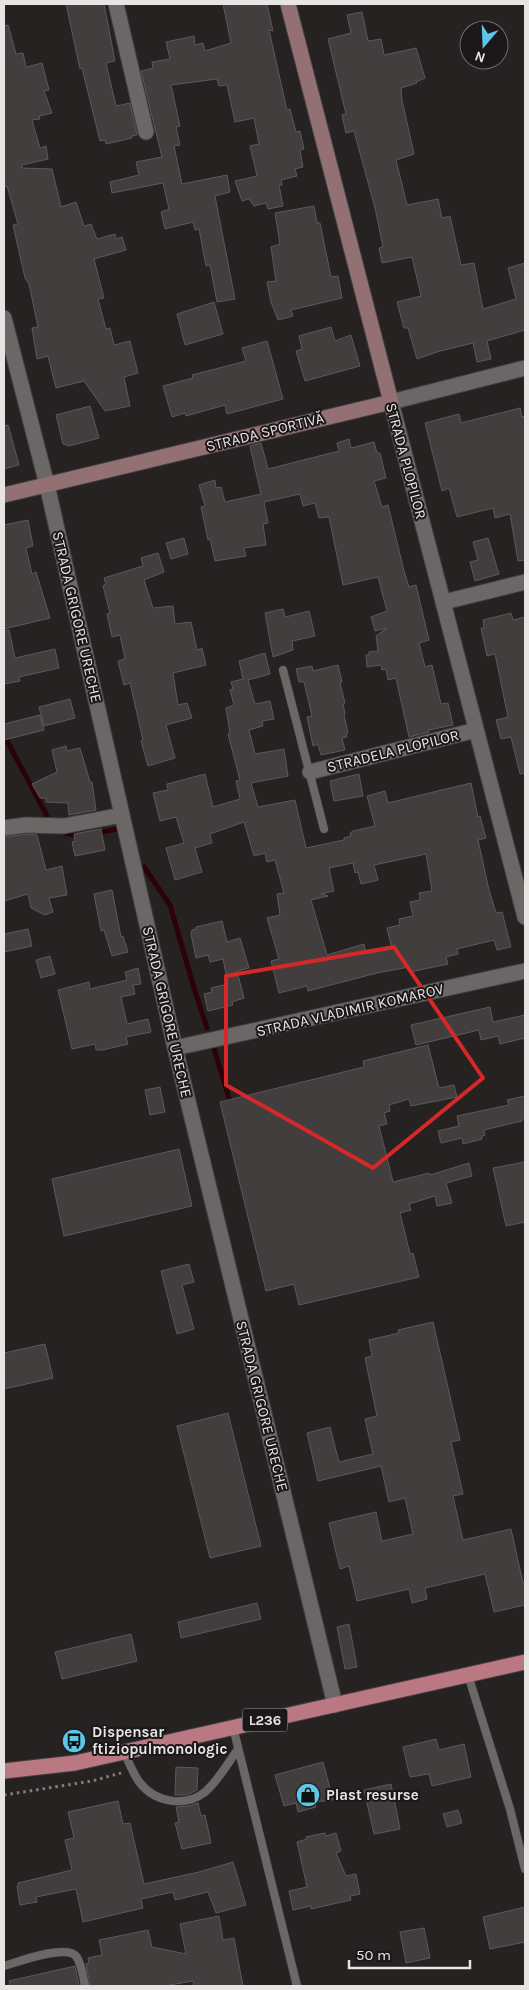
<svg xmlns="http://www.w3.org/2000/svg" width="529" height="1990" viewBox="0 0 529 1990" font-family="Karla,sans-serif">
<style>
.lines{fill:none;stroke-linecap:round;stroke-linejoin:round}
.stream{stroke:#2c010b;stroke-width:5}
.building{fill:#423e3e;stroke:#5d5859;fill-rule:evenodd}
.lane-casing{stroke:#433f40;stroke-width:9}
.street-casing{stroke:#433f40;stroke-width:17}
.secondary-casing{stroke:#433f40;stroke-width:17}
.primary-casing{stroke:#433f40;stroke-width:17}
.path{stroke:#827e7e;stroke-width:3;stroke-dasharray:2.5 4;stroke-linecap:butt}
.lane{stroke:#6c6767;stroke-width:8}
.street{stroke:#6c6767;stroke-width:15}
.secondary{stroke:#937074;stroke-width:15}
.primary{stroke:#ba7882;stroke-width:15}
.marked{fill:none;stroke:#d62828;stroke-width:4;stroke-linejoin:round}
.labels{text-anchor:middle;stroke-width:4;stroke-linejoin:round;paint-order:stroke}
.shield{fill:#1c1819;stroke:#aaa7a7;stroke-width:1}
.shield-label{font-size:14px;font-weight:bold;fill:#e7e4e4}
.street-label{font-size:15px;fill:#e7e4e4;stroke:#1c1819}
.poi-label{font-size:15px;font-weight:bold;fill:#e7e4e4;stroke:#1c1819;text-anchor:start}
</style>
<rect width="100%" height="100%" fill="#262222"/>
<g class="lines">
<path class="stream" d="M4 735 47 816
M64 833 81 836
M96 833 118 829
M144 867 170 905 194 988 207 1028
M212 1042 231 1105"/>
</g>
<path class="building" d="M66 4H104L115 61 106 63 116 106 130 103 137 135 132 136V138L106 144 105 140 100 141 82 68 80 69Z
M223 4H267L273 31 269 30 287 110 290 109 296 132 300 131 304 149 300 150 303 167 295 169 297 176 281 180 282 185H279L283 206 268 209 266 203 254 206 249 199 242 201 235 181 257 176 250 146 259 144 254 118 235 122 227 85 219 86 217 79 171 85 180 126 176 127 180 145 174 146 182 184 227 175 230 192 215 196 235 299 217 302 210 265 206 266 199 229 195 230 193 222 165 229 161 212 169 209 163 183 112 193 110 182 139 175 136 162 162 157 141 71 153 68 152 62 170 59 166 42 194 36 195 45 203 43 205 51 231 43Z
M362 12 368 41 381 39 384 55 416 48 425 78 416 82 417 83 401 88 402 100 414 154 396 160 407 205 438 199 442 218 450 216 461 265 474 263 483 309 516 299 508 268 525 263V330L487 341 491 359 477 362 473 343 440 351 417 359 408 328H404L397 302 421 296 412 257 382 263 379 248 383 247 375 208 354 131 346 133 342 115 346 114 328 39 351 33 347 15Z
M8 25 16 54 23 53 26 67 42 63 49 90 44 91 52 113 39 116 40 119 32 120 40 148 46 146 48 159 22 165V168L52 169 61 207 76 202 84 226 91 224 97 239 115 234 116 239 122 237 126 250 94 259 104 298 98 299 106 329 110 328 114 345 130 341 138 373 124 377 130 406 105 411 84 381 56 388 48 356 37 359 32 328 38 327 29 284 25 278 13 225 18 224 7 186 4 187V26Z
M314 206 317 223H320L331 277 338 276 342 298 291 310 293 316 278 320 271 302 267 282 276 281 271 247 280 244 275 213Z
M214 302 223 334 185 345 177 314Z
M331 327 335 341 351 335 360 366 305 381 296 351 302 349 299 336Z
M267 341 283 399 227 414 225 405 186 416 185 413 172 417 163 386 193 378 192 375 246 361 242 348Z
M90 406 99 438 69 446 63 444 56 415Z
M520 408 522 417 525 416V560L518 561 510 514 495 518 493 508 457 517 449 488 442 491 425 423 459 414 461 423Z
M8 425 19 465 4 469V426Z
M349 439 351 448 374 442 377 453H380L386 478 374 481 382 507 388 505 404 571 409 587 416 585 429 640 419 643 425 667 432 665 441 704 448 703 453 725 429 730V732L409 737 396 678 388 680 386 669 382 670 381 665 367 667 366 655H369V652L378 651 376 636 387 628 375 631 371 617 387 611 378 577 343 585 329 517 319 518 315 503 303 506 300 494 264 502 268 523 263 524 266 545 244 548 246 556 215 561 210 539 208 540 201 507 205 506 199 485 215 480 216 488 221 487 225 502 261 494 250 446 261 443 268 469 339 451 337 443Z
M28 520 33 546 26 548 32 574 36 572 50 618 4 629V525Z
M184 538 188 554 171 559 166 543Z
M488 538 499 574 475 581 470 562 478 560 473 542Z
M158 553 164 572 144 580 153 608 173 606 175 624 191 622 197 650 202 648 206 665 173 673 178 705 187 703 192 718 166 725 175 758 148 766 141 741 143 740 130 683 124 685 118 661 125 659 120 635 112 637 107 614 110 613 103 586 106 584 104 578 143 566 141 558Z
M283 609 285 617 309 611 315 636 292 641 293 650 273 657 265 613Z
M511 613 513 620 525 617V773L520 774 511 737 501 739 496 720 508 717 495 654 487 656 481 628H484L483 620Z
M9 630 15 658 55 649 59 668 19 677 20 681 4 684V631Z
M265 653 270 674 248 680 255 704 270 701 274 719 262 721 263 726 249 730 255 754 284 749 288 776 251 783 258 807 295 800 306 848 344 840V838L351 836 350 833 353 831 375 826 367 796 385 791 388 803 471 783 478 817 480 816 486 838 478 840 489 890 496 913 502 912 511 947 497 950 494 940 457 949 458 954 446 957 448 964 410 972 409 967 377 973 308 991 307 986 279 993 271 961 279 959 267 918 280 915 277 894 284 893 275 860 267 862 265 853 254 856 244 822 210 834 212 843 195 848 202 872 175 880 166 848 184 843 176 817 160 821 153 793 168 790 167 784 205 774 213 807 240 799 236 781 240 780 228 734 230 733 226 708 234 705 230 690 233 689 231 682 243 679 239 661ZM426 854 432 891 419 893 420 900 410 902 413 916 399 919 400 925 387 928 392 949 366 954 364 944 327 955 311 900 328 896 321 894 334 891 329 868 353 863 355 873 358 872 361 884 378 880 374 865Z
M338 665 342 682 340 683 345 703 343 704 345 714 344 715 348 733H346L347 737 342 738 345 750 321 755 318 744 313 746 307 717 312 716 304 682H299L296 669 312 666 313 671Z
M70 699 75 718 44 726 39 707Z
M40 715 44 730 4 740V724Z
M66 746 67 751 80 748 90 782H92L96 810 69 815 68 803 46 802V798H40L32 784 57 772 52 750Z
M359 774 363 796 334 801 330 781Z
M101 829 105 850 75 856 72 842 75 841 74 834Z
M27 834 37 835 46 870 62 866 67 895 49 898 53 912 45 915 31 908 28 894 4 901V837Z
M112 890 121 937 123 936 128 952 112 956 104 930 101 931 94 894Z
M222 921 227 942 240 938 249 968 237 971 244 998 232 1002 233 1005 208 1011 204 994 212 992 211 988 228 984 223 959 210 962 208 955 196 958 191 934 192 930 196 929V927Z
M28 929 32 946 4 952V934Z
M50 956 55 974 41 978 36 960Z
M138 968 141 984 133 985 135 994 121 997 127 1024 148 1019 151 1032 126 1037 128 1044 103 1050H96L95 1044 72 1049 58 990 89 982 90 989 127 980 125 972Z
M490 1007 493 1022 525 1015V1038L500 1044 498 1036 481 1040 479 1030 416 1045 411 1025Z
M428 1045 439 1088 454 1085 457 1097 411 1106 409 1099 389 1105 390 1111 384 1113 387 1124 379 1126 393 1182 429 1173 430 1175 469 1163 472 1176 446 1183 452 1203 437 1206 435 1196 409 1204 411 1210 400 1213 410 1254 413 1253 419 1277 299 1305 294 1284 266 1291 220 1102 364 1067 363 1061Z
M160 1087 165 1112 150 1115 145 1090Z
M525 1096V1118L522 1119V1121L484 1130 485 1135 482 1136V1139L463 1144 462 1138 441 1143 438 1131 459 1126 457 1116 509 1105 507 1100Z
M179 1149 192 1206 64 1236 52 1179Z
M525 1162V1222L506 1226 493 1168Z
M189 1264 194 1282 182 1285 194 1329 177 1334 161 1271Z
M433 1322 460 1440 451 1442 463 1494 453 1496 463 1540 511 1529 523 1583H525V1605L494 1612 485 1574 425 1588 427 1599 412 1603 409 1589 357 1601 349 1566 340 1569 329 1523 376 1512 382 1541 413 1534 405 1498 389 1502 381 1466 318 1481 307 1433 330 1427 339 1462 373 1454 365 1419 377 1416 365 1358 372 1356 369 1340 399 1333 398 1330Z
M45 1344 53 1378 4 1389V1353Z
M228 1413 261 1546 210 1558 177 1426Z
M257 1603 261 1619 181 1638 178 1622Z
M349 1624 357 1667 345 1669 337 1627Z
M131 1634 137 1661 62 1679 55 1652Z
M436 1739 439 1750 464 1744 471 1777 432 1786 429 1774 410 1777 403 1747Z
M323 1762 333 1800 315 1802 316 1807 298 1812 296 1803 284 1806 275 1775Z
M176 1767 198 1768 197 1790 187 1795H175Z
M391 1784 400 1829 374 1834 364 1790Z
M118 1801 123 1824 130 1823 144 1884 199 1872 233 1862 246 1905 216 1913 208 1892 175 1900 173 1892 141 1899 143 1908 83 1922 76 1889 36 1897 37 1902 20 1905 17 1886 19 1885 18 1883 72 1870 65 1840 74 1838 68 1812Z
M198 1803 201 1816 205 1815 211 1843 182 1849 175 1823 179 1822 176 1807 189 1806Z
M458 1810 462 1823 447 1827 443 1814Z
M325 1833 326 1836 336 1833 341 1851 336 1853 346 1876 356 1874 360 1894 350 1896 351 1900 311 1909V1906L293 1910 289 1891 307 1887 297 1842 307 1839 306 1837Z
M525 1907V1942L490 1949 483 1917Z
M219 1916 223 1940 234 1938 243 1986H194L193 1981 164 1986H90L86 1964 89 1963 88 1958 102 1955 99 1940 148 1930 152 1947 186 1954 180 1924Z
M424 1928 430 1958 406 1963 400 1932Z
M75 1966 79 1986H10L9 1981Z"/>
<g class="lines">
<g class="lane-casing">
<path id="lane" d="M283 670 324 829
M468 1675 510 1809 525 1869
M233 1727 297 1986
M124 1752C129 1762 133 1774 140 1783 155 1802 185 1808 205 1792 218 1781 228 1763 238 1749
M4 1966C18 1962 65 1944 76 1956 82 1964 83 1977 85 1986"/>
</g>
<g class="street-casing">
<path id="street" d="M116 4 146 132
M4 318 47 485 175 1048 335 1705
M525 368 391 402 525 917
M444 602 525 582
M310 772 476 730
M4 828 26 825 64 826 122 815
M175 1048 525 971"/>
</g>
<g class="secondary-casing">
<path id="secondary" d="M4 495 391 402 288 4"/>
</g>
<g class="primary-casing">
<path id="primary" d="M4 1771 75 1763 525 1662"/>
</g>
<path class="path" d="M4 1795 92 1781 121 1773"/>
<use href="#lane" class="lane"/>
<use href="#street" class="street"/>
<use href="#secondary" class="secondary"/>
<use href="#primary" class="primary"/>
</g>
<path class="marked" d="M394 947 483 1078 373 1168 226 1085V976Z"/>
<defs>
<g id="bus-disc" transform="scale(1.25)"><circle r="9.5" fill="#5cc7e8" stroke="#1c1819"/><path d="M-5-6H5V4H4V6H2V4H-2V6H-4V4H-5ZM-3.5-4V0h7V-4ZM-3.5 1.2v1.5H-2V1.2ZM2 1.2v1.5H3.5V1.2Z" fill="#111"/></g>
<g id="shop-disc" transform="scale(1.25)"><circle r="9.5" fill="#5cc7e8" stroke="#1c1819"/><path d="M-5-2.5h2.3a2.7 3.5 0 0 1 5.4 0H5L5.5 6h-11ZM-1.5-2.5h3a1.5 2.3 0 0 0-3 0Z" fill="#111"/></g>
</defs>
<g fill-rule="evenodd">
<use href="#bus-disc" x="74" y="1741"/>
<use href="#shop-disc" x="308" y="1795"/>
</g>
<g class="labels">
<rect class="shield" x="242.5" y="1708.5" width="45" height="23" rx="4"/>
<g class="shield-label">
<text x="265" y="1725">L236</text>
</g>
<g class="street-label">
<text transform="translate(265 432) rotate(-14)" y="5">STRADA SPORTIVĂ</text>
<text transform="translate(406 461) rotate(75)" y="5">STRADA PLOPILOR</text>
<text transform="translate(77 617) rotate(77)" y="5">STRADA GRIGORE URECHE</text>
<text transform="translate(393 751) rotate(-14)" y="5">STRADELA PLOPILOR</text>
<text transform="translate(350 1010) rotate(-13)" y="5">STRADA VLADIMIR KOMAROV</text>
<text transform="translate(167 1012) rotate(77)" y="5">STRADA GRIGORE URECHE</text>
<text transform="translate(262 1406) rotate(76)" y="5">STRADA GRIGORE URECHE</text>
</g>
<g class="poi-label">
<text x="92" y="1737">Dispensar<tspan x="92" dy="17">ftiziopulmonologic</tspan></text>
<text x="326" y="1800">Plast resurse</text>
</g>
</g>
<rect width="529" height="1990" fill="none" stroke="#e7e4e4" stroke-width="10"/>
<g transform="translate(484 45) rotate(199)"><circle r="24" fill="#1c1819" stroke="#6d6a6a"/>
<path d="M0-4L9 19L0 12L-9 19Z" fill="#5cc7e8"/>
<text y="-8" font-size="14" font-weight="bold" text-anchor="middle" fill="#e7e4e4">N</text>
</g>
<path d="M349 1960v8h121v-8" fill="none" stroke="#e7e4e4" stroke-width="2.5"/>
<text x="356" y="1960" font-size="15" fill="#e7e4e4" stroke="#1c1819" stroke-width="4" paint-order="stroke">50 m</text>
</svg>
